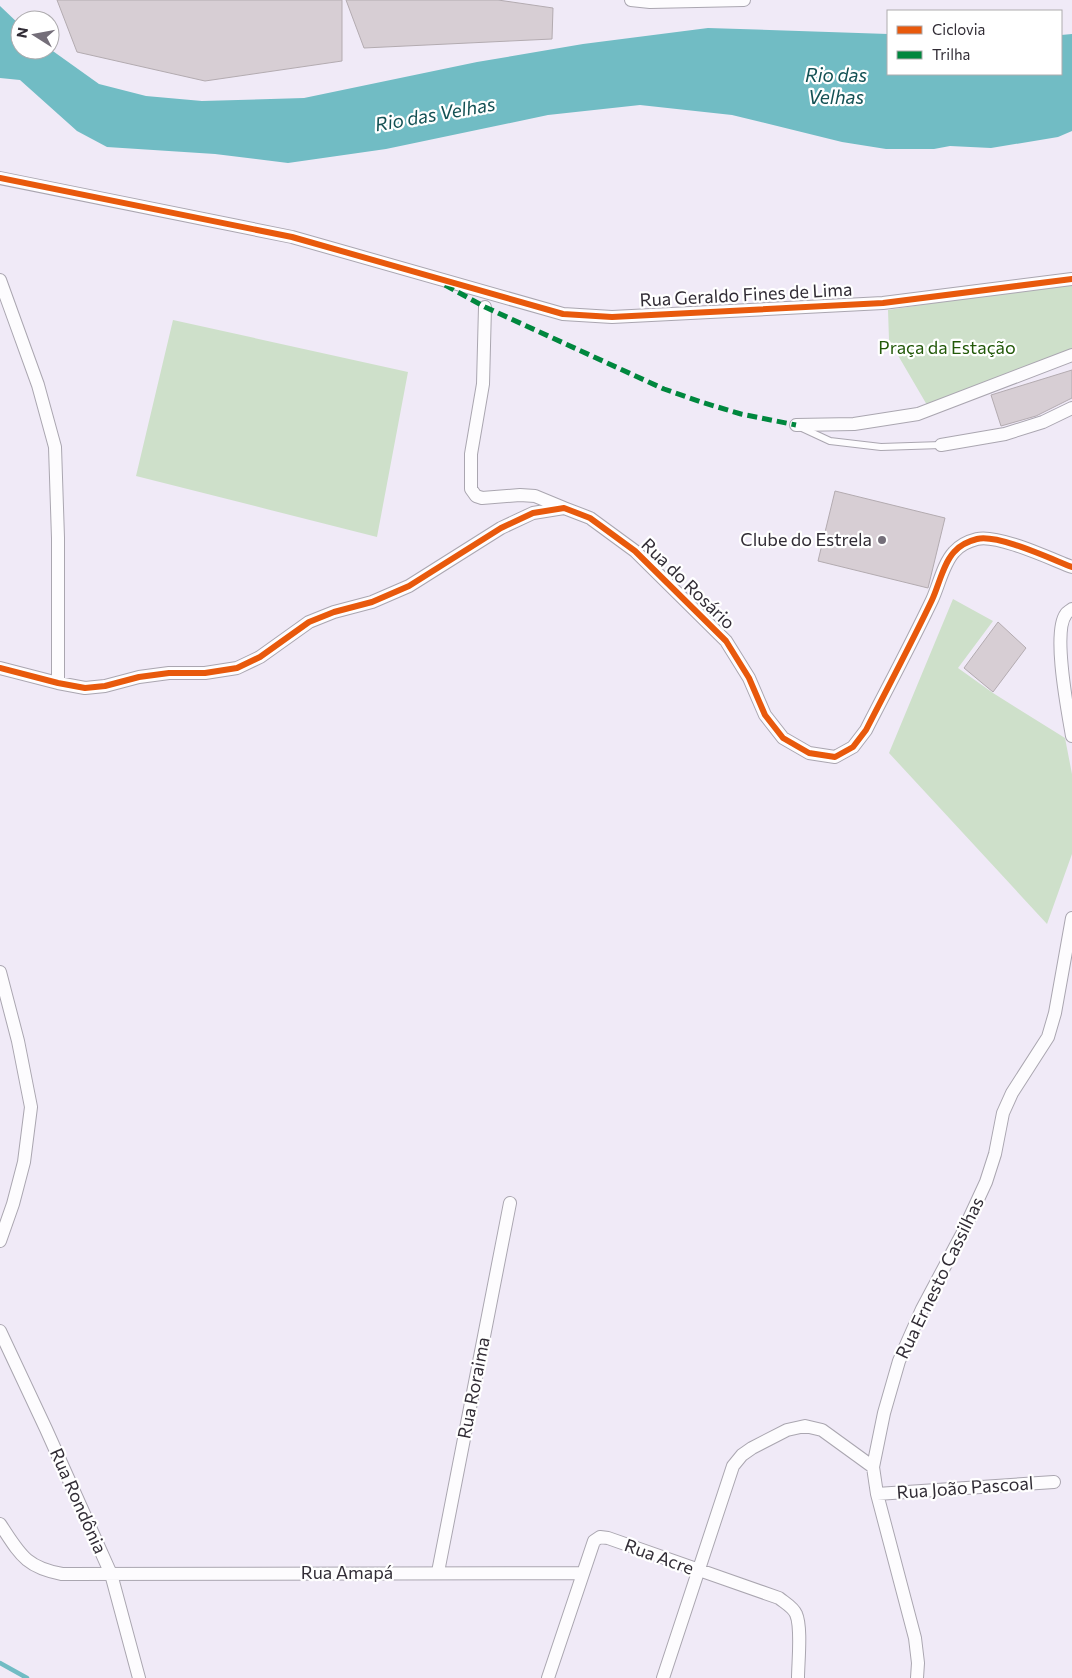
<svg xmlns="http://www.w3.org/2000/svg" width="1072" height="1678" viewBox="0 0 1072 1678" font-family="Commissioner,sans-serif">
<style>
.green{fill:#cee0ca}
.water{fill:#71bcc4}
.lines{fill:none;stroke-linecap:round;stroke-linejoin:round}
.stream{stroke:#71bcc4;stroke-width:4.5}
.building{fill:#d7ced4;stroke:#b3abb0}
.lane-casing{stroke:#aaa6b0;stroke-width:8}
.street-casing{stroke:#aaa6b0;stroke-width:14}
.lane{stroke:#fdfcfe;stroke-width:6}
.street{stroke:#fdfcfe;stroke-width:12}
.quiet{stroke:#00873e;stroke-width:5;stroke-dasharray:10 5;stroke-linecap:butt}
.cycleway-casing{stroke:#fff;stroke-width:9}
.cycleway{stroke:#e8590c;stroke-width:6}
.poi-dot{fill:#746e79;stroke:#fff;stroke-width:2}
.labels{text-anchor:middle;stroke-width:4.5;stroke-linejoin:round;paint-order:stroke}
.street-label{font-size:18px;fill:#312c35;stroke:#fff}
.park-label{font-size:18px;fill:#23590a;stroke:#fff}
.poi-label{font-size:18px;fill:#312c35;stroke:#fff;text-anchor:end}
.water-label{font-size:19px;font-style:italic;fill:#135154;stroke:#fff}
</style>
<rect width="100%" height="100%" fill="#f0eaf7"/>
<path class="green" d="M1072 282V353L927 405 889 340 888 310Z
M173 320 408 372 377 537 136 476Z
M953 599 993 621 958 668 993 693 1065 738 1072 774V854L1047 924 889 753Z"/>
<path class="water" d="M0 6 20 25V50L50 49 99 84 146 96 202 101 304 98 477 62 583 44 708 28 888 34V74H1061V35L1072 34V131L1058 137 991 148 950 146 934 149H886L842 142 732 115 640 105 548 115 386 149 288 163 215 154 107 147 77 131 20 80 0 78Z"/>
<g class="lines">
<path class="stream" d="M0 1663 27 1678"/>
</g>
<path class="building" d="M57 0H342V61L205 81 77 52Z
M346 0H498L553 8 552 39 364 48Z
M1072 370V398L1036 416 1001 426 991 395Z
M835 491 945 518 928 588 818 561Z
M998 622 1026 648 993 692 964 668Z"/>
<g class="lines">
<g class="lane-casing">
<path id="lane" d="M802 428 830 441 881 447 941 445"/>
</g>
<g class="street-casing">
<path id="street" d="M631 0 650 2 744 0
M0 178 292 237 563 314 612 317 883 303 1072 279
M0 280 38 385 55 447 58 538V683
M485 307 483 384 471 454V489L476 496 482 498 520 495 535 496 564 508
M796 425 854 424 918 414 1072 355
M941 445 1005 434 1043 422 1072 408
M1072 609C1070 611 1067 612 1066 614 1052 632 1068 712 1072 736
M0 668 58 683 85 688 105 686 139 677 169 673H205L237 668 260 657 309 622 334 612 372 602 409 586 501 528 533 513 564 508 590 518 635 551 726 641 749 678 765 715 783 738 809 753 835 757 853 747 866 730C888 687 911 644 932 600 939 585 943 564 954 552 960 545 969 541 977 539 998 534 1051 559 1072 567
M0 972 18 1041 31 1107 24 1162 13 1204 0 1241
M0 1331 46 1429 111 1574 139 1678
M877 1494 1054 1482
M0 1524C20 1554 25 1567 62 1574L583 1573
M438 1572 510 1203
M548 1678 594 1541 600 1537 608 1538 779 1598C785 1603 793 1607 796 1614 802 1627 798 1663 798 1678
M663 1678 733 1466 742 1455 752 1448 787 1430 805 1426 822 1430 873 1467
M917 1678 918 1663 915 1638 877 1494 873 1467 884 1413 899 1361 922 1309 962 1234 986 1182 995 1154 1003 1113 1012 1093 1048 1037 1055 1013 1072 918"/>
</g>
<use href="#lane" class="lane"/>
<use href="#street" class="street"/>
<path class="quiet" d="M445 285 485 307 664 389 701 402 741 414 796 425"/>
<g class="cycleway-casing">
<path id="cycleway" d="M0 178 292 237 563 314 612 317 883 303 1072 279
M0 668 58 683 85 688 105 686 139 677 169 673H205L237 668 260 657 309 622 334 612 372 602 409 586 501 528 533 513 564 508 590 518 635 551 726 641 749 678 765 715 783 738 809 753 835 757 853 747 866 730C888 687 911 644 932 600 939 585 943 564 954 552 960 545 969 541 977 539 998 534 1051 559 1072 567"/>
</g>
<use href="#cycleway" class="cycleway"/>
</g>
<circle class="poi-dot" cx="882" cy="540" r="5"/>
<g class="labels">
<g class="street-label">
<text transform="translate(746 295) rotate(-3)" y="6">Rua Geraldo Fines de Lima</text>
<text transform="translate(688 584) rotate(44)" y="6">Rua do Rosário</text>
<text transform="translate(940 1278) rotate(-64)" y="6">Rua Ernesto Cassilhas</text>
<text transform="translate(474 1388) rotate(-79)" y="6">Rua Roraima</text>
<text transform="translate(965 1488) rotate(-4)" y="6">Rua João Pascoal</text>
<text transform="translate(78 1501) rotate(66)" y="6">Rua Rondônia</text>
<text transform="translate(659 1557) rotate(20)" y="6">Rua Acre</text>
<text x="347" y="1579">Rua Amapá</text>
</g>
<g class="park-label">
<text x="947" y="354">Praça da Estação</text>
</g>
<g class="poi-label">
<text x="872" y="546">Clube do Estrela</text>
</g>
<g class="water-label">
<text x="836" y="82">Rio das<tspan x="836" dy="22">Velhas</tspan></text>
<text transform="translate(435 114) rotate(-10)" y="7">Rio das Velhas</text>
</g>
</g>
<rect x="887" y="10" width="175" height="65" fill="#ffffff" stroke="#adabae"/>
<rect x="897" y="26" width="25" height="8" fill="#e8590c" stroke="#adabae"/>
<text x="932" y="35" font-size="15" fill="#312c35">Ciclovia</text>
<rect x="897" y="51" width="25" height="8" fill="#00873e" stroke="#adabae"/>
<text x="932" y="60" font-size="15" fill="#312c35">Trilha</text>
<g transform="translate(35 35) rotate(281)"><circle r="24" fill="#ffffff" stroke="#adabae"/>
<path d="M0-4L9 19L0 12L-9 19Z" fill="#746e79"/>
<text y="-8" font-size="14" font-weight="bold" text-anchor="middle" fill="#312c35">N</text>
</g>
</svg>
